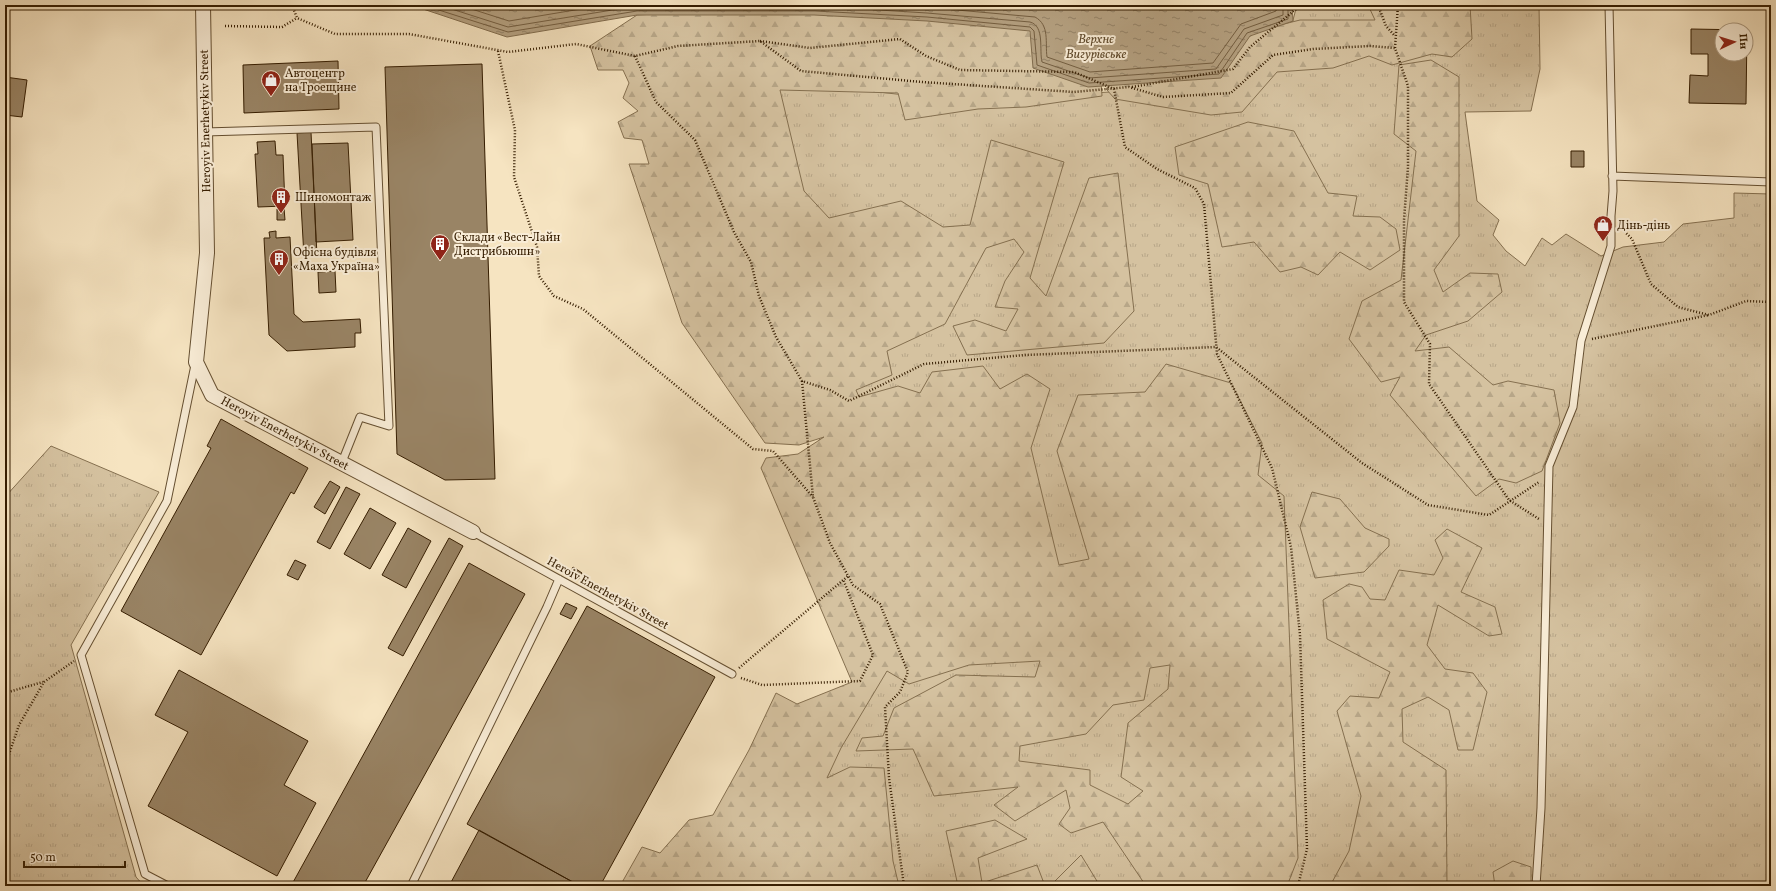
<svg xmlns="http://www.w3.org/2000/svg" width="1776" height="891" viewBox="0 0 1776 891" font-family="Vollkorn,serif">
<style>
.grass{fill:url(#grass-tufts);stroke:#857050}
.forest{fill:url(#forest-firs);stroke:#857050;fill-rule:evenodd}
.water{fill:url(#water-ripples);stroke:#816c4d}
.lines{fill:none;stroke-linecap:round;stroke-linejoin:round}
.shore{stroke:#745e40;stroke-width:1}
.building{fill:#998465;stroke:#351d01;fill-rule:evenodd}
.service-casing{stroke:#654f31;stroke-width:9}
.minor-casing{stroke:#654f31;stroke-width:16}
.path{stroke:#351d01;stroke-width:2.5;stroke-dasharray:1 2;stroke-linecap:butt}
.service{stroke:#f9edd7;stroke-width:7}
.minor{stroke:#f9edd7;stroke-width:14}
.labels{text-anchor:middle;stroke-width:4;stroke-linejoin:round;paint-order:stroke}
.poi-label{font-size:12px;fill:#351d01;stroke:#f9edd7;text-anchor:start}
.street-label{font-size:12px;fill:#351d01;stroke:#f9edd7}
.water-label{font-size:13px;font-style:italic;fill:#614b2d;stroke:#f9edd7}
</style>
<defs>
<pattern id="grass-tufts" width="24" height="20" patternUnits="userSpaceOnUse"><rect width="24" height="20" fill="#d5c2a0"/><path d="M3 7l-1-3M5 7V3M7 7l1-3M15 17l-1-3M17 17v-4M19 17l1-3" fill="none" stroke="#b7a688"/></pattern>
<pattern id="forest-firs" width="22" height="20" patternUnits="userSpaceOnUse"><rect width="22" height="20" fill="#d5c2a0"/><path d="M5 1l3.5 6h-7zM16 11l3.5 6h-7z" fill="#b7a688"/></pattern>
<pattern id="water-ripples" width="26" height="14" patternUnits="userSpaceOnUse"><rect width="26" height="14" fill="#b4a080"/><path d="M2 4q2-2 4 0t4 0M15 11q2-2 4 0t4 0" fill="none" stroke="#938266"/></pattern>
</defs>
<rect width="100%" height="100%" fill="#f6e4c1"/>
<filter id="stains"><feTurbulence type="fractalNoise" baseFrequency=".005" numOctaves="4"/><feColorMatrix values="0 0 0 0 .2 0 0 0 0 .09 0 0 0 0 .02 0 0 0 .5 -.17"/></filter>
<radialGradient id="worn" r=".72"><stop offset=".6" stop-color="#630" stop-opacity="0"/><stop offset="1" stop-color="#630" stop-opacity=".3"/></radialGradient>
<path class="grass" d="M1297 5H1539L1540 69 1531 111 1465 112 1477 201 1499 220 1493 235 1506 251 1525 266 1542 238 1552 245 1566 234 1601 256 1623 247 1664 242 1683 224 1734 218V193L1771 194V886H799L753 822 881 651 713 74 951 100 1230 86 1289 35Z
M51 446 159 492 71 645 136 877 144 886H5V497Z"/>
<path class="forest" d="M826 5H1004L1100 66 1102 96 1026 107 978 109 905 120 898 93 780 90 804 191 829 218 901 201 943 227 970 225 991 140 1064 162 1030 278 1046 296 1089 178 1118 173 1134 311 1104 343 967 355 953 326 975 320 1006 331 1018 309 995 307 1005 281 1024 252 1014 239 986 248 945 324 887 351 892 375 856 390 859 397 898 386 920 393 932 372 983 366 1000 389 1027 374 1050 389 1031 448 1059 565 1089 559 1057 451 1078 395 1145 392 1166 364 1231 383 1262 443 1258 475 1284 496 1298 858 1287 886H1146L1103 822 1071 833 1059 824 1070 808 1066 790 1015 821 994 805 1018 787 934 796 913 749 856 751 862 738 883 736 894 708 956 675 1035 677 1040 661 969 665 909 684 887 671 841 748 827 778 850 767 884 768 893 861 899 886H620L642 847 660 853 689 820 713 815 749 750 776 693 797 704 852 682 761 468 766 458 798 454 824 437 799 445 765 443 682 323 629 164H649L642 140 624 138 618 122 638 111 623 98 629 83 623 70H598L590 46 637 15ZM1170 665 1168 689 1128 723 1121 777 1143 791 1128 804 1090 785V770L1019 761 1020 746 1086 734 1113 705 1144 700 1150 668Z
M1368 5H1470L1472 39 1452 57 1432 54 1392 65 1369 56 1333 68 1277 72 1242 112 1211 115 1115 99 1106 89 1118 74 1244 34 1300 20H1375Z
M1431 60 1459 77V236L1434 270 1443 292 1470 273 1498 274 1502 292 1468 321 1426 335 1415 351 1449 347 1493 385 1508 381 1554 390 1560 423 1542 471 1516 483 1499 479 1476 496 1390 395 1400 377 1381 382 1349 339 1362 301 1401 280 1416 151 1394 134 1399 65Z
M1248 122 1294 131 1328 193 1357 196 1353 216 1380 217 1396 229 1400 250 1370 270 1340 252 1318 275 1301 267 1280 272 1254 242 1222 247 1208 184 1179 175 1175 147Z
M1312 492 1340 499 1365 528 1389 539V546L1364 572 1315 578 1300 527Z
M1447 529 1482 548 1461 592 1495 607 1502 634 1489 636 1438 605 1427 645 1445 669 1473 673 1487 692 1473 750H1458L1449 710 1428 697 1402 709 1403 742 1446 770 1447 886H1330L1349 851 1361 796 1337 711 1350 696 1379 698 1390 672 1327 639 1323 600 1349 584 1362 587 1370 599 1385 600 1399 570 1434 575 1443 558 1435 540Z
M995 820 1027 839 978 858 982 883 1037 865 1045 886H958L946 831Z
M1081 855 1100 886H1050Z
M1513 861 1531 867V886H1495L1493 872Z"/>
<path class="water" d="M374 5H1292L1293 21 1250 36 1221 78 1088 87 1033 68 1030 31 927 21 814 15H637L507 37 420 8Z"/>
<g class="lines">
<path class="shore" d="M423 5 508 32 637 11H815L927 17 1030 27 1034 31 1037 65 1089 83 1219 74 1247 33 1288 19V5
M439 5 508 27 637 6H815L927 13 1030 22C1045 26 1039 50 1042 62L1089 78 1216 69 1244 29 1283 15V5
M459 5 509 21 605 5
M901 5 1035 17C1050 25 1045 43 1047 57L1090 72 1213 63 1241 24 1276 11 1277 5"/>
</g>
<path class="building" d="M1691 29 1747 30 1746 104 1689 103 1690 75 1708 76V54H1691ZM1722 30H1746V54H1722Z
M338 61 339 109 244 113 243 65Z
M482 64 495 479 445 480 397 454 385 67Z
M5 77 27 80 22 117 5 115Z
M311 132 317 256 304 257 297 133Z
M275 141 276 155H283L285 206 258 207 255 154H258L257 142Z
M348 143 353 240 316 242 312 144Z
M1571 151H1584V167H1571Z
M284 208 285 220H277V209Z
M276 231V238L290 237 294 314 303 322 360 319 361 333H355V347L287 351 269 335 264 238H270L269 232Z
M335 271 336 292 319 293 318 272Z
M221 419 308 468 294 494 291 492 201 655 121 611 211 448 207 446Z
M330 481 340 487 325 514 314 507Z
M346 487 360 494 330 549 317 542Z
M370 508 396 523 370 569 344 554Z
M408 528 431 541 406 588 382 575Z
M449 538 463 546 403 656 388 648Z
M295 560 306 565 298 580 287 575Z
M469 563 525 594 363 886H291Z
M573 567 582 573 579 579 570 574Z
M566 603 577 608 571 619 560 614Z
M587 606 715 677 600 886H580L467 824Z
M179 670 308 741 284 785 316 803 277 876 148 806 188 732 155 715Z
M479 830 580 886H449Z"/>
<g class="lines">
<g class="service-casing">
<path id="service" d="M205 132 376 127 389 426 360 417 342 462
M1612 176 1771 182
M473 532 732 674
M168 886 145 874 81 655 167 501 195 365
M411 886 547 607 559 579
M1536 886 1541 808 1549 466 1573 407 1581 341 1611 246V216L1613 191 1609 5"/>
</g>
<g class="minor-casing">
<path id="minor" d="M203 5 207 253 196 362 212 395 473 532"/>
</g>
<path class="path" d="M292 5 297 18 335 34H409L508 52 576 44 635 56 678 46 760 41 801 71 922 82 1074 92 1129 87 1163 97 1231 93 1273 55 1313 49 1370 46 1395 48
M1378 5 1386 26 1395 36
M1398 5 1395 48 1408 86V167L1404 220V302L1430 344 1429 384 1509 500 1539 519
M225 26 282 27 297 18
M760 41 810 48 900 39 926 56 960 70 1074 72 1114 89 1125 147 1157 169 1195 188 1204 204 1217 354 1272 468 1291 547 1300 635 1307 849 1298 886
M498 51 515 130 514 177 537 247 539 276 554 296 583 309 753 449 773 451 813 497
M635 56 656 102 695 140 734 232 751 262 759 296 776 337 802 381 830 390 849 401 924 364 1025 355 1216 347 1362 463 1428 505 1489 515 1539 482
M1132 87 1233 69 1250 47 1301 5
M1620 227 1632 239 1651 284 1678 307 1709 315 1746 301 1771 302
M1592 339 1709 315
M802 381 813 497 830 543 853 585 880 604 908 672 900 692 885 707 889 778 904 886
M739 668 848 576
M741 678 762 685 860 681 873 655 843 579
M5 693 43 682
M5 766 19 725 44 682 74 661"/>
<use href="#service" class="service"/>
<use href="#minor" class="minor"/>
</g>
<defs>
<g id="shop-pin" transform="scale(1)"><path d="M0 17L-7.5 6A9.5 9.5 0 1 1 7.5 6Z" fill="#8f2418" stroke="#f9edd7"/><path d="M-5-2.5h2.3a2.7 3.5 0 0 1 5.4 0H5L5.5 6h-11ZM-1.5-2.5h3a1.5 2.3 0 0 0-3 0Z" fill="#fff"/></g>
<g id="building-pin" transform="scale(1)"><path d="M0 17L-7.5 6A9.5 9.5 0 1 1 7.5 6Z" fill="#8f2418" stroke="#f9edd7"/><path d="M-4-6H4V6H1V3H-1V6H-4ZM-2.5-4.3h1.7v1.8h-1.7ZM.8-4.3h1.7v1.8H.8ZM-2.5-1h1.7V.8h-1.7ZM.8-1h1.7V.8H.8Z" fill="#fff"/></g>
</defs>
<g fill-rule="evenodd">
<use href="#shop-pin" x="271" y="80"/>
<use href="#building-pin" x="281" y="197"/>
<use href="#shop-pin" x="1603" y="225"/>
<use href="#building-pin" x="440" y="244"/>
<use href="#building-pin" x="279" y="259"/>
</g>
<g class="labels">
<g class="poi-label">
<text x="285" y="77">Автоцентр<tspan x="285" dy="14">на Троещине</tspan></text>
<text x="295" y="201">Шиномонтаж</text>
<text x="1617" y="229">Дінь-дінь</text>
<text x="454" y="241">Склади «Вест-Лайн<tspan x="454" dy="14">Дистрибьюшн»</tspan></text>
<text x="293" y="256">Офісна будівля<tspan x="293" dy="14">«Маха Україна»</tspan></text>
</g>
<g class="street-label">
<text transform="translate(205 121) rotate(-91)" y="4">Heroyiv Enerhetykiv Street</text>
<text transform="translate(285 433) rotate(28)" y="4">Heroyiv Enerhetykiv Street</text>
<text transform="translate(608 593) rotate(29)" y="4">Heroiv Enerhetykiv Street</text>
</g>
<g class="water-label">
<text x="1096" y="43">Верхнє<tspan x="1096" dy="15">Вигурівське</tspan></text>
</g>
</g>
<rect width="1776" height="891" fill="none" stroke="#f6e4c1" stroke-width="20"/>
<rect x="6" y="6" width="1764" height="879" fill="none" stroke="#351d01" stroke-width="2"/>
<rect x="10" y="10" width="1756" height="871" fill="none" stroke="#351d01"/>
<g transform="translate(1734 42) rotate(86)"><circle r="19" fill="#f9edd7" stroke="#ab9a81"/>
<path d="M0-3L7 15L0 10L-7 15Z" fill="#8f2418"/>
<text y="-6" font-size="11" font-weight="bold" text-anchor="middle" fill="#351d01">Пн</text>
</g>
<path d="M24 861v6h101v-6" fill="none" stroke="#351d01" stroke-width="2"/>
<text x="30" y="861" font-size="12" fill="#351d01" stroke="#f9edd7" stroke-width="3" paint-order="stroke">50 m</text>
<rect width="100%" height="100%" filter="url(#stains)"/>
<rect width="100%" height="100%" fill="url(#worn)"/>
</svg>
